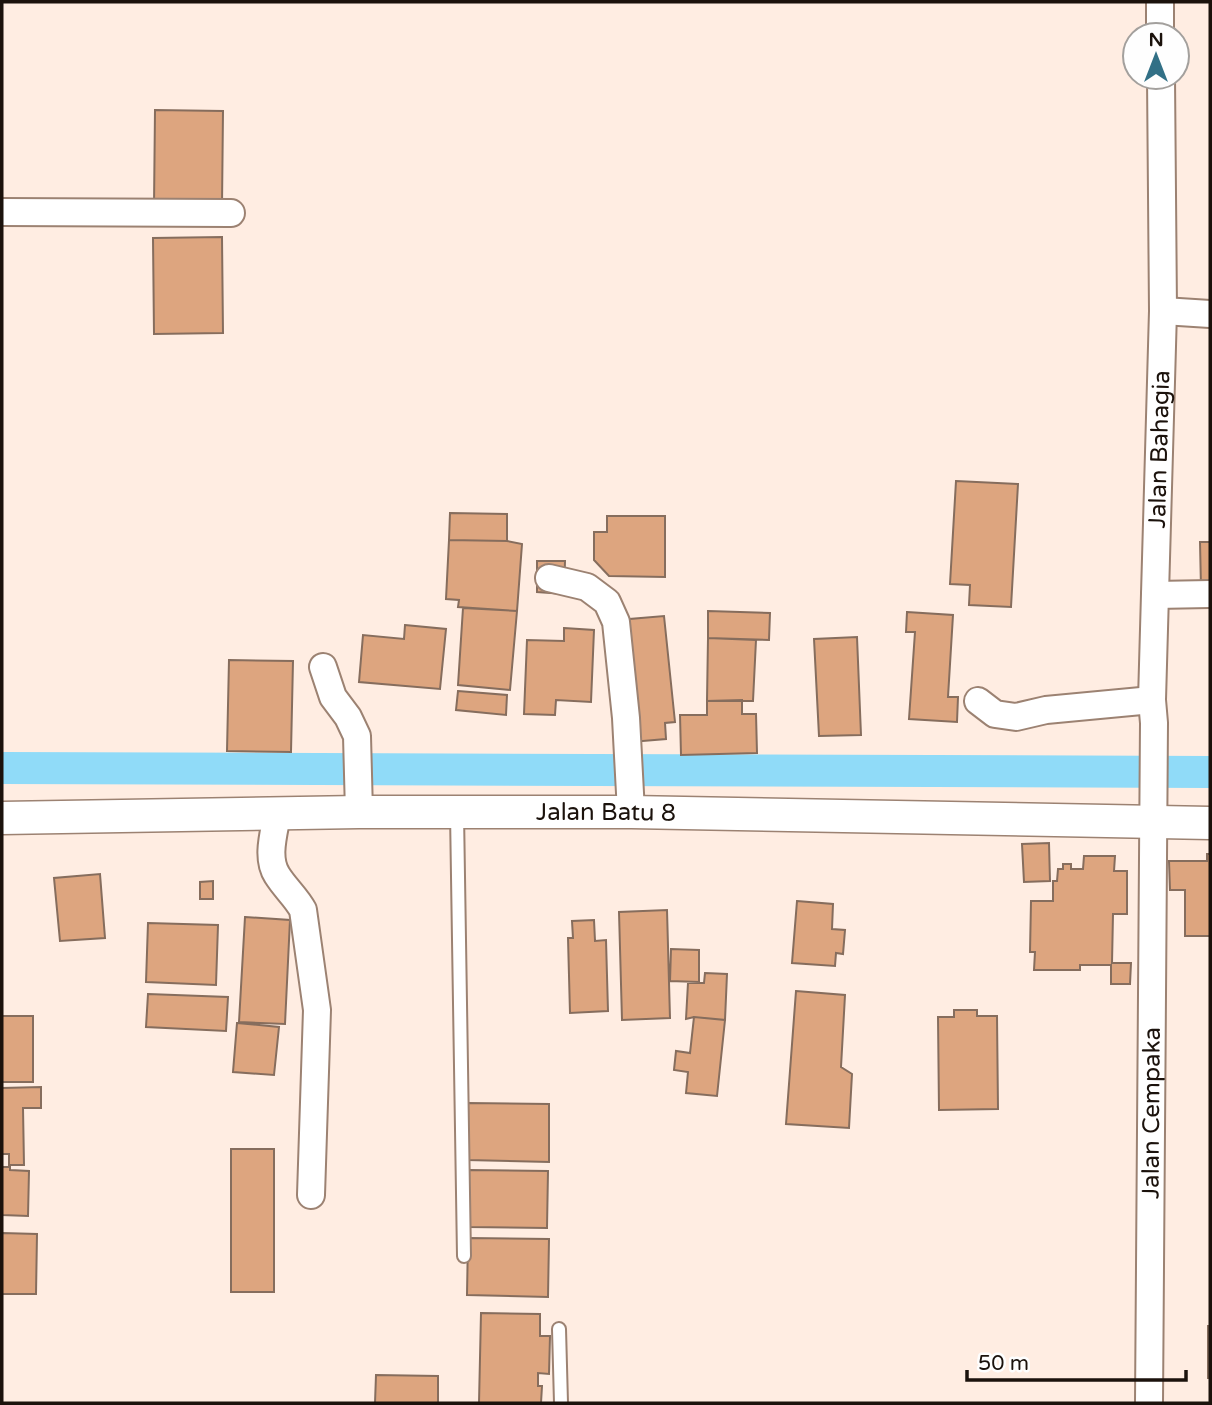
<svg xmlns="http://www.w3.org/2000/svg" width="1212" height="1405" viewBox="0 0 1212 1405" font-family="'Varela Round',sans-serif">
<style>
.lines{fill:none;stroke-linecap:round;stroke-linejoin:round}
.canal{stroke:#90dbf8;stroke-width:32}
.building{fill:#dda57f;stroke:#866d5d;stroke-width:2}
.service-casing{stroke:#9c8272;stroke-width:16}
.minor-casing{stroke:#9c8272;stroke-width:30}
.tertiary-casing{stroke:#9c8272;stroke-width:35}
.service{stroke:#fff;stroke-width:12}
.minor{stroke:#fff;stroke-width:26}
.tertiary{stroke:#fff;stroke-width:32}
.labels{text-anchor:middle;stroke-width:5;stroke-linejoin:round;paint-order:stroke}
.street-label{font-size:24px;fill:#1b120c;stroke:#fefefe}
</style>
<rect width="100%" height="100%" fill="#ffede2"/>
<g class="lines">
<path class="canal" d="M2 768 1210 772"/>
</g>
<path class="building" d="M155 110 223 111 222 206H154Z
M222 237 223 333 154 334 153 238Z
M956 481 1018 484 1011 607 969 605 970 585 950 584Z
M450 513 507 514V541L449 540Z
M607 516H665V577L609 576 594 560V532H607Z
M449 540 507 541 522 544 517 611 458 607 459 600 446 599Z
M1200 542H1210V588H1201Z
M537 561H565L564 594 537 592Z
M463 608 517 611 510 690 458 685Z
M708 611 770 613 769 640 708 638Z
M907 612 953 615 948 697H958L957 722 909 719 915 632H906Z
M664 616 675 722 665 723 666 739 631 742 618 620Z
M405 625 446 629 440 689 359 682 363 635 404 639Z
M564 628 594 630 591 702 556 700 555 715 524 714 527 640 564 641Z
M857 637 861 735 819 736 814 639Z
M708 638 756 640 753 701H707Z
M229 660 293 661 291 752 227 751Z
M458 691 507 695 506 715 456 710Z
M742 700V714H756L757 753 681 755 680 715H707V701Z
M1049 843 1050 881 1024 882 1022 844Z
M1207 854H1210V936H1185V890H1170L1169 861H1207Z
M1084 856H1115L1114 871H1127V914H1113L1112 963H1131L1130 984H1111V965H1080V970H1034L1035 952H1030L1031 901H1053V881H1057L1058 869H1063V864H1071V869H1083Z
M100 874 105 938 60 941 54 878Z
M213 881V899H200V882Z
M797 901 833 904 832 929 845 930 843 954 836 953 835 966 792 963Z
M667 910 670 1018 622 1020 619 912Z
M245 917 290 920 285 1024 239 1022Z
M594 920 595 941 606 940 608 1011 570 1013 568 938H573L572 921Z
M148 923 218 925 216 985 146 982Z
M671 949 699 950V982L670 981Z
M705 973 727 974 725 1020 694 1017 686 1019 688 983H704Z
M796 991 845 995 841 1067 852 1074 849 1128 786 1124Z
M148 994 228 997 226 1031 146 1027Z
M954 1010H977V1016H997L998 1109 939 1110 938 1017H954Z
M2 1016H33V1082H2Z
M694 1017 725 1020 717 1096 686 1093 688 1072 674 1070 676 1051 690 1053Z
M237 1023 279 1027 274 1075 233 1072Z
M41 1087V1108H23L24 1165H9V1154H2V1088Z
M467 1103 549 1104V1162L467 1160Z
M231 1149H274V1292H231Z
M2 1167H10V1170L29 1171 28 1216 2 1215Z
M468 1170 548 1171 547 1228 468 1227Z
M2 1233 37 1234 36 1294H2Z
M468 1238 549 1239 548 1297 467 1295Z
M481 1313 540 1314V1336H550L549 1374 538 1373V1386H542L541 1403H479Z
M1208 1326H1210V1378H1208Z
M376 1375 438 1376V1403H375Z"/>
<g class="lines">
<g class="service-casing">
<path id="service" d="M457 813 464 1256
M559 1329 561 1403"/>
</g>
<g class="minor-casing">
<g id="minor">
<path d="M1160 2V35"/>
<path d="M2 212 231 213"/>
<path d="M1163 311 1210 314"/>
<path d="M549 578 587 587 607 602 616 622 626 718 631 812"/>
<path d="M1155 595 1210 594"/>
<path d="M323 667 333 697 348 717 357 736 359 812"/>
<path d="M978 701 995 714 1016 717 1046 710 1152 700"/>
<path d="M277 815C274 833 266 858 277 875 285 888 296 897 303 910L317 1010 311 1195"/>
<path id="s1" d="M1149 1403 1154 723 1152 700 1163 311 1161 77"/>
</g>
</g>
<g class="tertiary-casing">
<g id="tertiary">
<path id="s2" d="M2 818 359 812H631L1210 823"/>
</g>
</g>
<use href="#service" class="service"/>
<use href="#minor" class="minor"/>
<use href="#tertiary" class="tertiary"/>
</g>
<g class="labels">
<g class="street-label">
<text dy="8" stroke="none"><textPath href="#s1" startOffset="954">Jalan Bahagia</textPath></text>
<text dy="8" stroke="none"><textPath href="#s2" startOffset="604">Jalan Batu 8</textPath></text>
<text dy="8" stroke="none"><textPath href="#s1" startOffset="290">Jalan Cempaka</textPath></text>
</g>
</g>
<rect width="1212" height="1405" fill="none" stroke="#1b120c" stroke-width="7"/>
<g transform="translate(1156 56)"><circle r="33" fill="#fefefe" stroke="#a3a09d" stroke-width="2"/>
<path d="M0-5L12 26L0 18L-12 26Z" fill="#327086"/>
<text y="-10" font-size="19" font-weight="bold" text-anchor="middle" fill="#1b120c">N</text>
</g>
<path d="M967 1370v10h219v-10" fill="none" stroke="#1b120c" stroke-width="3.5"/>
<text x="978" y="1370" font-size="21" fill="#1b120c" stroke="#fefefe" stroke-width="5" paint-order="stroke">50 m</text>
</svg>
